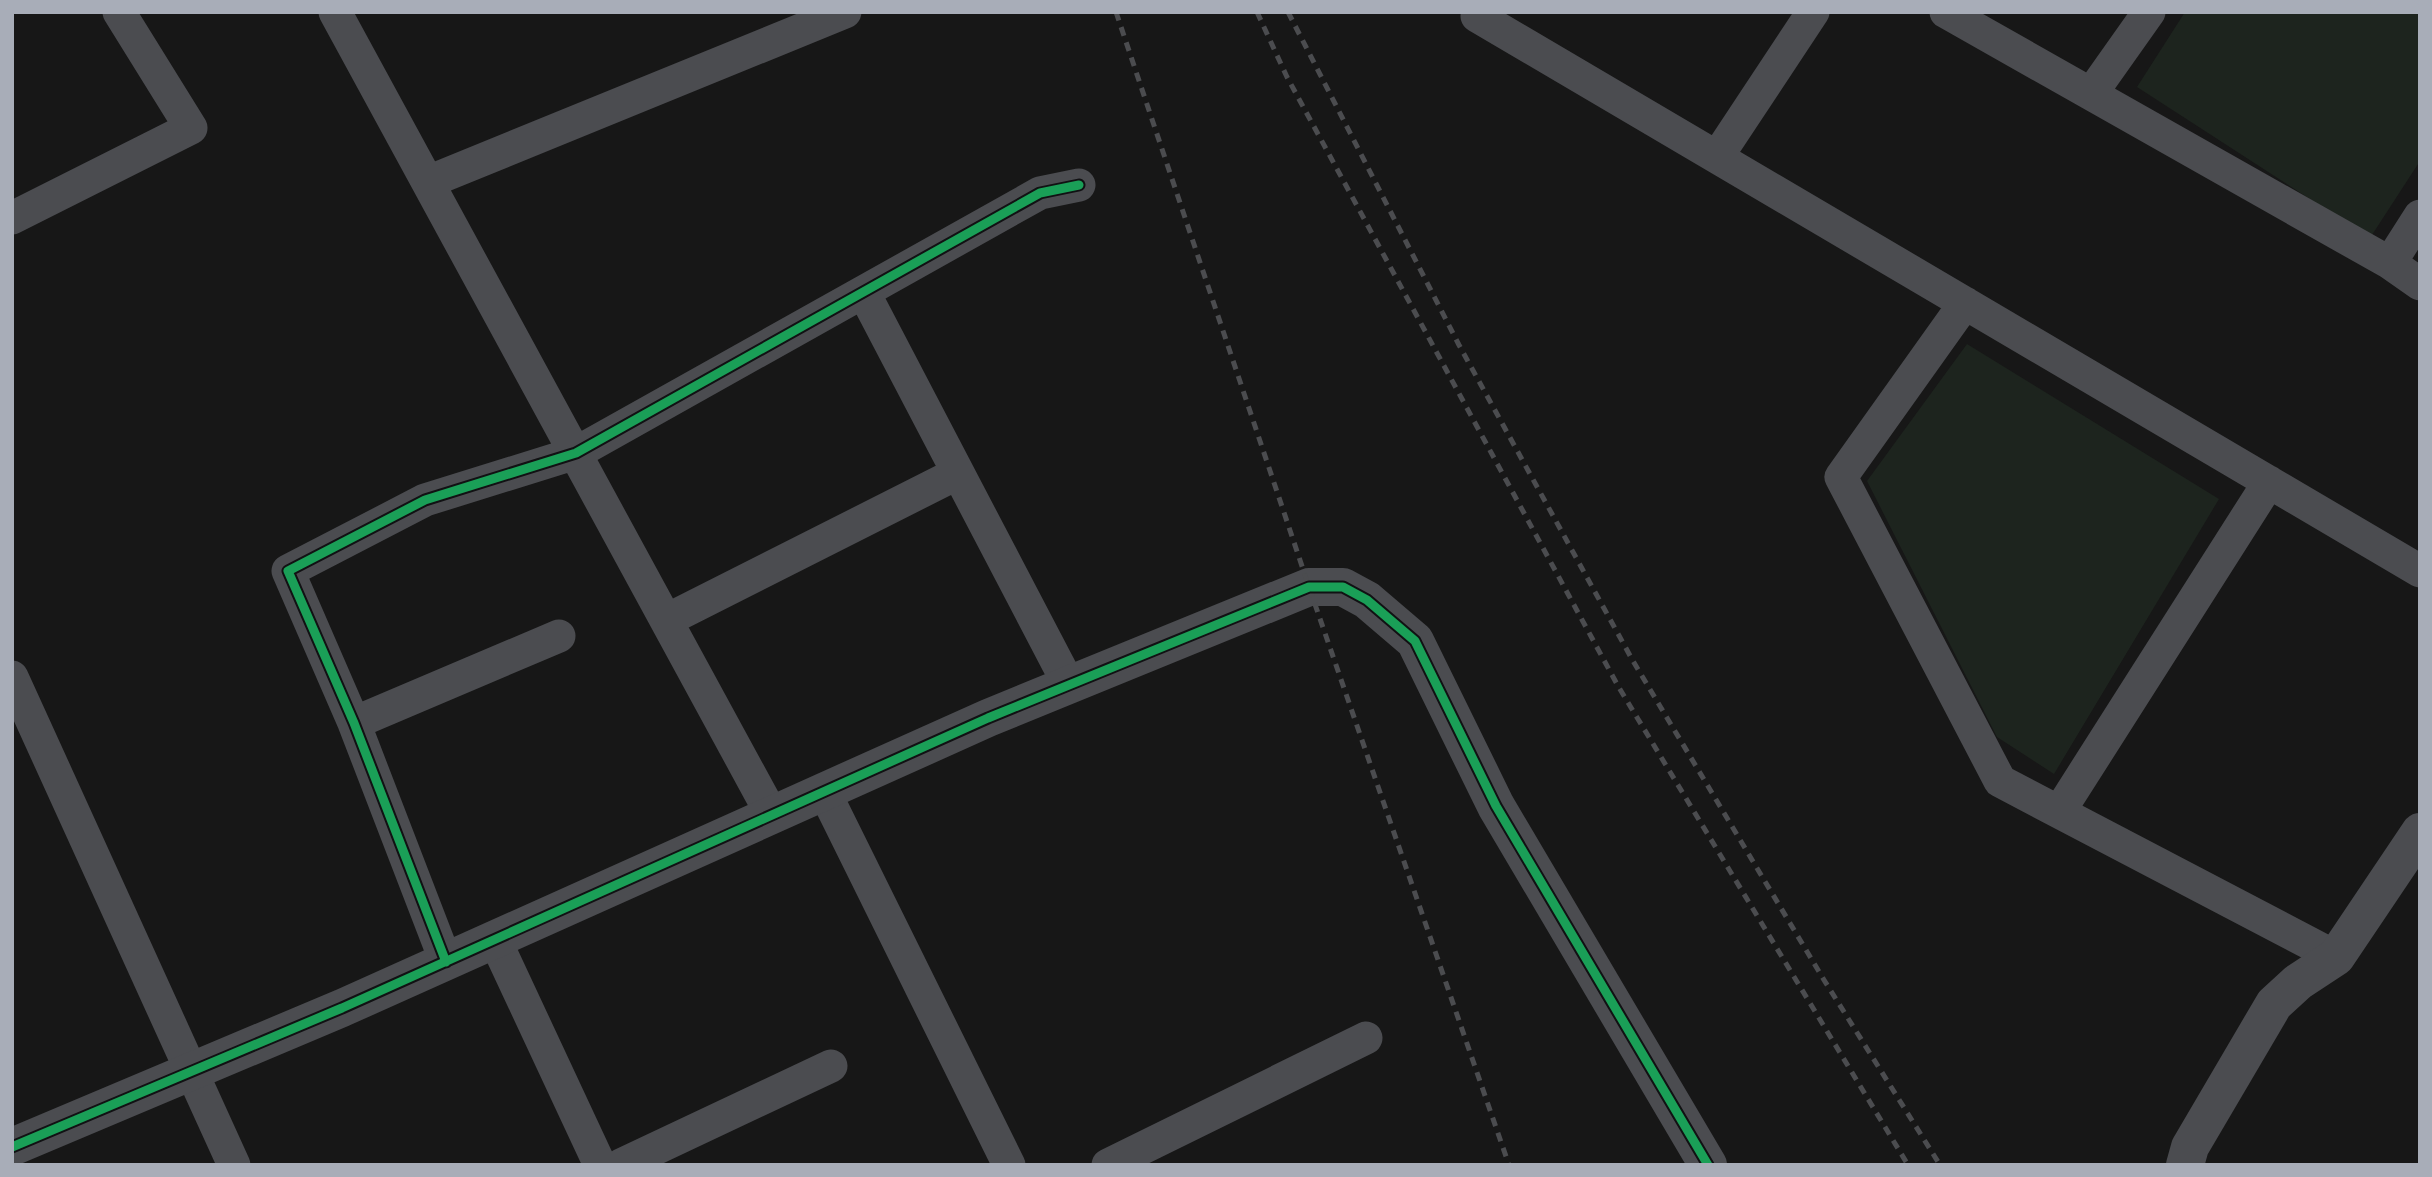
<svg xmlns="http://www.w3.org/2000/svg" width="2432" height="1177" viewBox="0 0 2432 1177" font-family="Quicksand,sans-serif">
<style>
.green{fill:#1d241e}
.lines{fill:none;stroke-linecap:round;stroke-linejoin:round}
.minor{stroke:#4b4c50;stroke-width:33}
.tertiary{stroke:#4b4c50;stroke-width:38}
.rail{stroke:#4b4c4f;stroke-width:5;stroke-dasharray:9 7;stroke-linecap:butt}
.cycleway-casing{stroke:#111113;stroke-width:13}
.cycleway{stroke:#1a9f57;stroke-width:9}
</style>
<rect width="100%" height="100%" fill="#171717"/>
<path class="green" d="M2185 12H2420V161L2370 238 2137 87Z
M1967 344 2219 499 2054 774 1997 737 1867 481Z"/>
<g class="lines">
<path class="minor" d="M335 12 772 815
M1946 12 2390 263 2420 284
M1477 16 2420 571
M2091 94 2149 12
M1717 157 1813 12
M428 182 845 12
M12 218 191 128 119 12
M2390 263 2420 216
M864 293 1069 685
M1965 303 1841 477 2000 781 2336 957
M667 620 958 473
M12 677 234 1165
M354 723 559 636
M824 791 1009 1165
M2059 812 2269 482
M495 940 600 1165
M446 962 354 723 288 571 425 500 576 453 1040 193 1079 185
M621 1165 831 1066
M1108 1165 1366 1038"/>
<path class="tertiary" d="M12 1147 342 1008 988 718 1309 587H1343L1367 600 1415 641 1496 806 1708 1165
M2185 1165 2190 1147 2274 1004 2298 982 2336 957 2420 832"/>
<path class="rail" d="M1116 12 1309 587 1509 1165
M1257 12 1287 77 1618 686 1908 1165
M1288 12 1459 345 1633 661 1824 980 1940 1165"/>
<g class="cycleway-casing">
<path id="cycleway" d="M446 962 354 723 288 571 425 500 576 453 1040 193 1079 185
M12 1147 342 1008 988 718 1309 587H1343L1367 600 1415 641 1496 806 1708 1165"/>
</g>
<use href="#cycleway" class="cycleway"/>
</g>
<rect width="2432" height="1177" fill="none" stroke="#a8adb8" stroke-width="28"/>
</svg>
